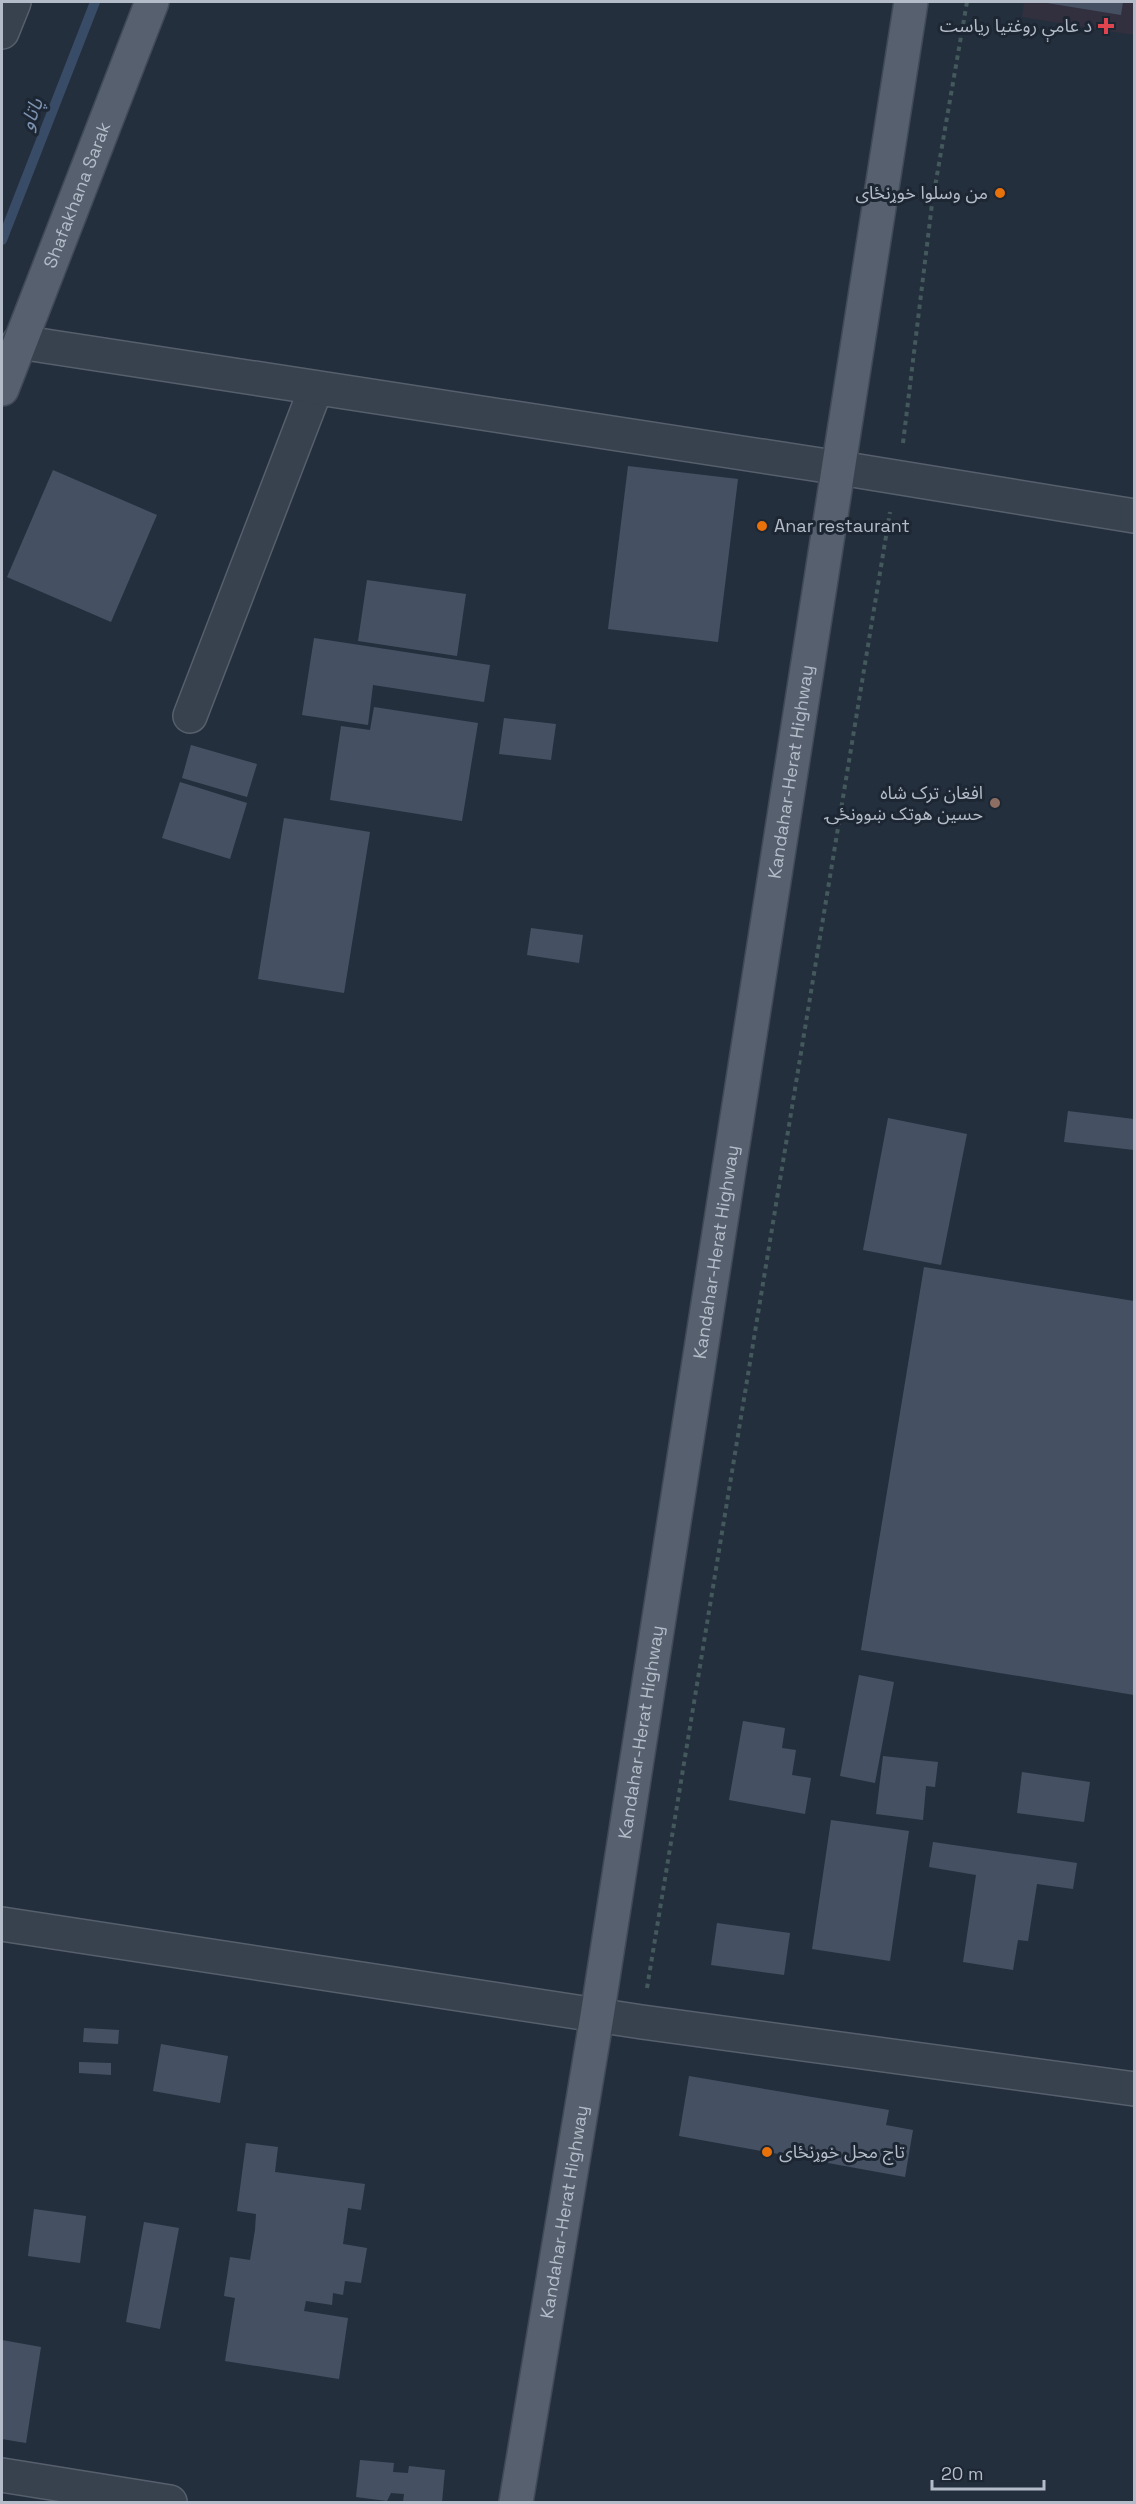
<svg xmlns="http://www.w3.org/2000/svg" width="1136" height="2504" viewBox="0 0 1136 2504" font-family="'Space Grotesk','Noto Sans Arabic',sans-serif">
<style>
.medical{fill:#32303f}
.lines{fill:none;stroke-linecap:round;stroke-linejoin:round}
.stream{stroke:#394c67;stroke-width:10}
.building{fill:#455162}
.minor-casing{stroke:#565f6c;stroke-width:36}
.tertiary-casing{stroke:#565f6c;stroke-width:36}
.primary-casing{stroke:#414a57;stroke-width:36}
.path{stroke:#44595c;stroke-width:4;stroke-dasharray:4.5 4.5;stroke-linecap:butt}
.minor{stroke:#38414e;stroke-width:33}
.tertiary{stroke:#38414e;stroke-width:33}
.primary{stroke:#56606e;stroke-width:33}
.health-dot{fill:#e0444e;stroke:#1d2633;stroke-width:2}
.food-dot{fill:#e8710a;stroke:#1d2633;stroke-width:2}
.education-dot{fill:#8d6e63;stroke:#1d2633;stroke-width:2}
.labels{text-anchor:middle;stroke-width:6;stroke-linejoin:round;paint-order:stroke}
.poi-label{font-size:18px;fill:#b4bcc9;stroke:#1d2633;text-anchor:end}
.street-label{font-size:18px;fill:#b4bcc9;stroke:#1d2633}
.water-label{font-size:20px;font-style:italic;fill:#7c92b1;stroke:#1d2633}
</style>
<rect width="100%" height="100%" fill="#242f3e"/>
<path class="medical" d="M1024 2H1134V35L1022 17Z"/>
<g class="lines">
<path class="stream" d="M2 240 95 2"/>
</g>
<path class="building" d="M1041 2H1123L1121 15Z
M628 466 738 479 718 642 608 629Z
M53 470 157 515 111 622 7 577Z
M367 580 466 594 457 656 358 641Z
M314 638 490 665 484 702 373 685 368 725 302 715Z
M374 707 478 723 462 821 330 800 341 726 370 730Z
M504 718 556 724 551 760 499 754Z
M191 745 257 764 247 797 182 778Z
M180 782 247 803 230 859 162 838Z
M284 818 370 832 344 993 258 979Z
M531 928 583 935 579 963 527 955Z
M1068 1111 1134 1119V1150L1064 1142Z
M888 1118 967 1134 941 1265 863 1250Z
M924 1267 1134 1301V1695L861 1650Z
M859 1675 894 1682 875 1783 840 1776Z
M743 1721 785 1728 782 1748 796 1750 792 1775 811 1778 805 1814 729 1800Z
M883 1756 938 1762 935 1787 926 1786 923 1820 876 1814Z
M1022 1772 1090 1782 1084 1822 1017 1813Z
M831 1820 909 1831 890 1961 812 1949Z
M933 1842 1077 1863 1073 1889 1037 1884 1028 1941 1018 1940 1013 1970 963 1962 976 1875 929 1867Z
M717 1923 790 1933 784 1975 711 1965Z
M84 2028 119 2030 118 2044 83 2042Z
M161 2044 228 2056 220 2103 153 2091Z
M79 2062 111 2063V2075L79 2073Z
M689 2076 889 2110 886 2125 913 2130 905 2177 679 2136Z
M246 2143 278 2147 275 2172 365 2184 361 2210 348 2208 343 2244 367 2248 361 2283 345 2281 343 2295 333 2293 332 2305 306 2301 304 2311 348 2318 339 2379 225 2361 235 2298 224 2296 230 2257 250 2260 255 2230 256 2214 237 2211Z
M34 2209 86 2216 80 2263 28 2256Z
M144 2222 179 2228 160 2329 126 2322Z
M2 2340 41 2347 26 2443 2 2439Z
M360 2460 394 2463 393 2472 408 2473 409 2466 445 2470 442 2502H403L404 2494 391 2493 387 2501 356 2497Z"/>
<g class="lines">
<g class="minor-casing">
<path id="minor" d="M2 32 14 2
M190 716 316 388
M2 1924 642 2022 1134 2089
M2 2475 170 2502"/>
</g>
<g class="tertiary-casing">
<path id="tertiary" d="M19 342 840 468 1134 516"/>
</g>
<g class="primary-casing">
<g id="primary">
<path id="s1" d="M2 389 152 2"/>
<path id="s2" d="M516 2502 597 2016 911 2"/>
</g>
</g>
<path class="path" d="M903 443 932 204 967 2
M647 1988 890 512"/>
<use href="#minor" class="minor"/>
<use href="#tertiary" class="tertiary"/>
<use href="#primary" class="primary"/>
</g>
<path class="health-dot" d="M1103 17h6v6h6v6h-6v6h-6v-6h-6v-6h6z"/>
<g class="food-dot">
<circle cx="1000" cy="193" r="6"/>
<circle cx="762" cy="526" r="6"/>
<circle cx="767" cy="2152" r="6"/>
</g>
<circle class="education-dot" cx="995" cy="803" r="6"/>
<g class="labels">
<g class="poi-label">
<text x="1092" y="32">د عامې روغتیا ریاست</text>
<text x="988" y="199">من وسلوا خوړنځای</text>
<text x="774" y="532" text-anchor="start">Anar restaurant</text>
<text x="983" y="799">افغان ترک شاه<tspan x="983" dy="21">حسین هوتک ښوونځۍ</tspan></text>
<text x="779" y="2158" text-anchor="start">تاج محل خوړنځای</text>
</g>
<g class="street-label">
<text dy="6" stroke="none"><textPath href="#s1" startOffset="208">Shafakhana Sarak</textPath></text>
<text dy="6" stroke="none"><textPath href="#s2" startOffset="1752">Kandahar-Herat Highway</textPath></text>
<text dy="6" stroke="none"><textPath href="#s2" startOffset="1266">Kandahar-Herat Highway</textPath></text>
<text dy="6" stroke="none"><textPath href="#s2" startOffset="780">Kandahar-Herat Highway</textPath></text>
<text dy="6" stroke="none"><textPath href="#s2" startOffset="294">Kandahar-Herat Highway</textPath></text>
</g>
<g class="water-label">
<text transform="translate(31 114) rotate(-69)" y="7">پاتاو</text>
</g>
</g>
<rect width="1136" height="2504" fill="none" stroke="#b4bcc9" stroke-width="6"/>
<path d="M932 2480v9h112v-9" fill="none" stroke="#b4bcc9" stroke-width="3"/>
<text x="941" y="2480" font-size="18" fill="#b4bcc9" stroke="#1d2633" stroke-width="4.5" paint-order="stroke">20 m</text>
</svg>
